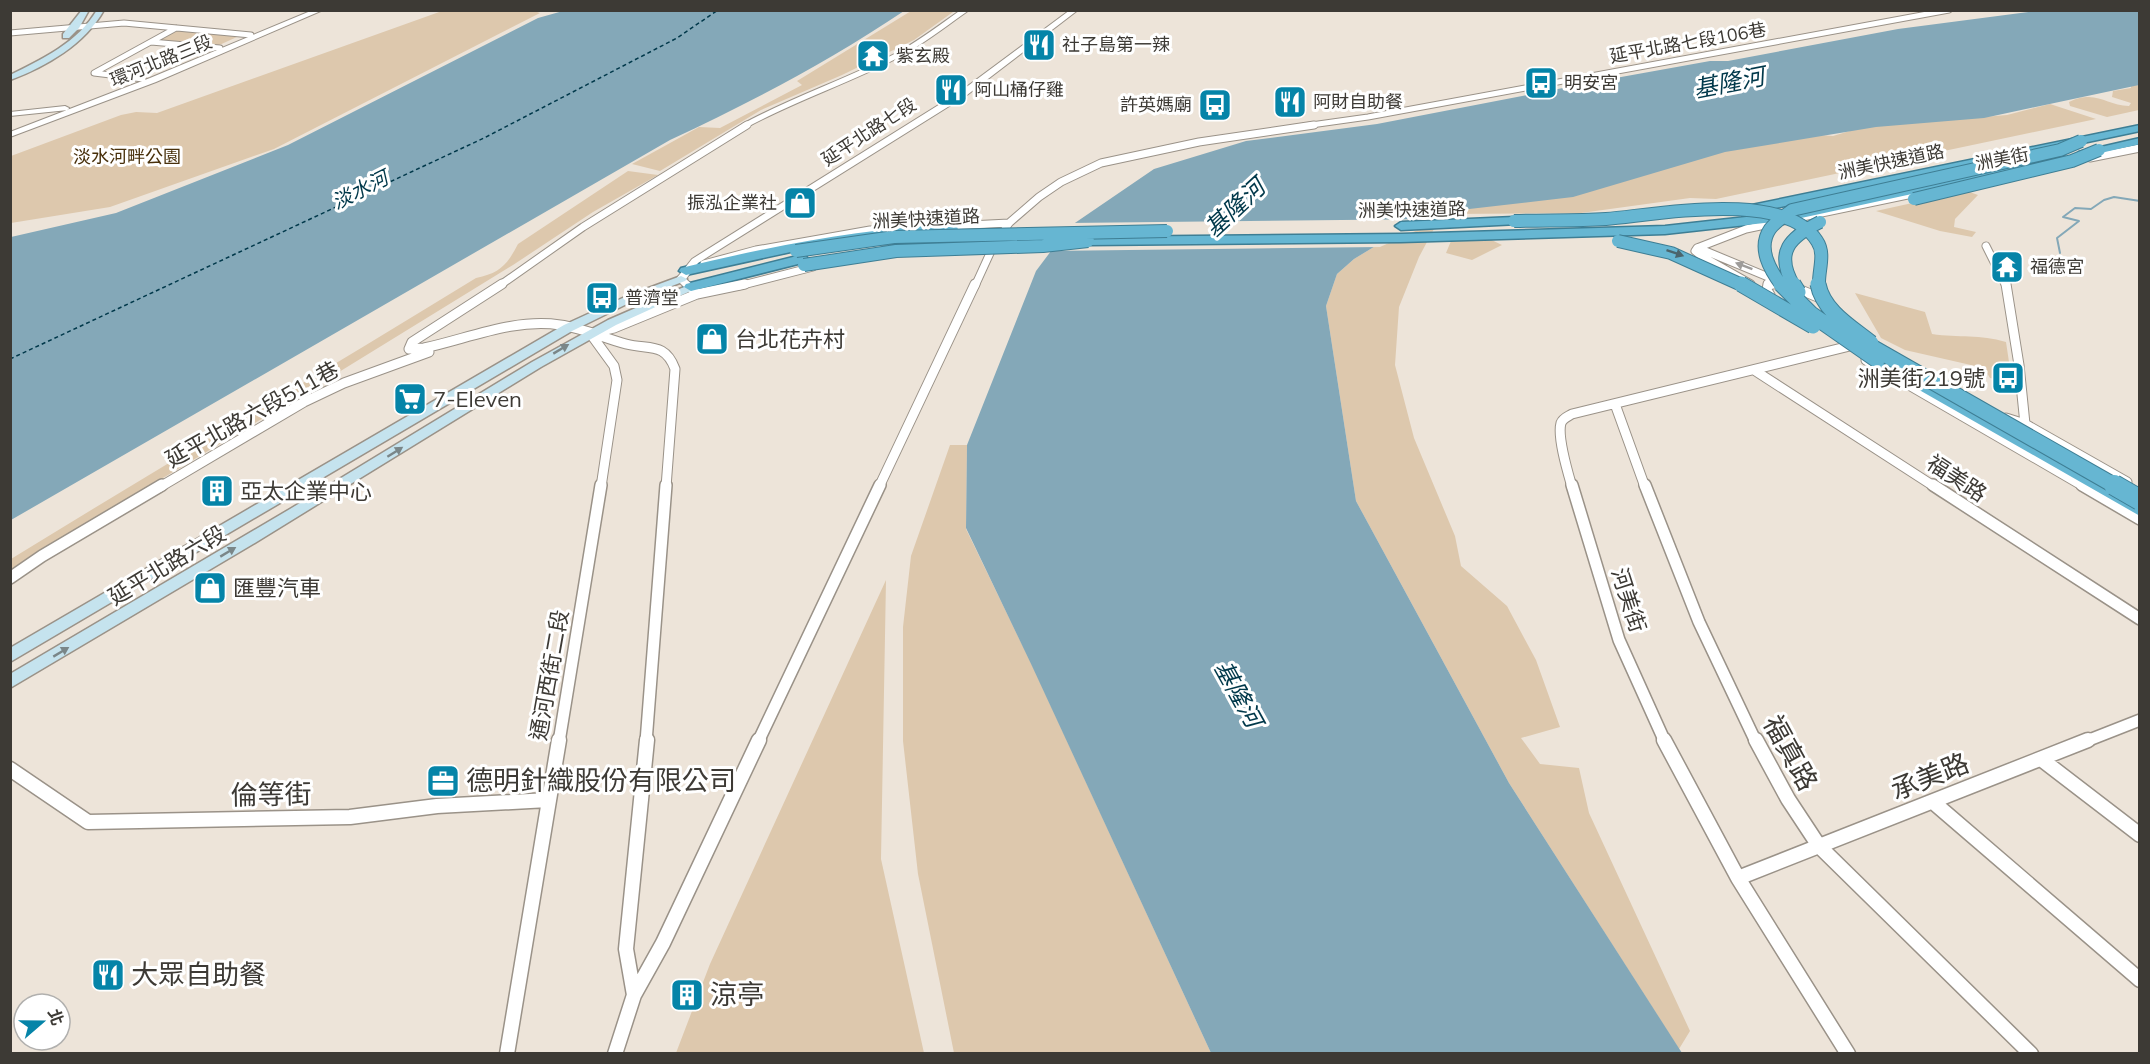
<svg xmlns="http://www.w3.org/2000/svg" width="2150" height="1064" viewBox="0 0 2150 1064" font-family="Mulish,'Noto Sans TC',sans-serif">
<style>
.green{fill:#ddc8ad}
.water{fill:#84a8b8}
.pier{fill:#ede4d9}
.lines{fill:none;stroke-linecap:round;stroke-linejoin:round}
.stream{stroke:#84a8b8;stroke-width:2}
.ferry{stroke:#00384a;stroke-width:1.5;stroke-dasharray:4 3;stroke-linecap:butt}
.minor-far4-casing{stroke:#9a9288;stroke-width:7}
.minor-far3-casing{stroke:#9a9288;stroke-width:9}
.minor-far2-casing{stroke:#9a9288;stroke-width:11}
.minor-far1-casing{stroke:#9a9288;stroke-width:14}
.minor-casing{stroke:#9a9288;stroke-width:17}
.tertiary-casing{stroke:#9a9288;stroke-width:2}
.secondary-casing{stroke:#9a9288;stroke-width:3}
.trunk-casing{stroke:#3e7e94;stroke-width:3}
.minor-far4{stroke:#fff;stroke-width:5}
.minor-far3{stroke:#fff;stroke-width:7}
.minor-far2{stroke:#fff;stroke-width:9}
.minor-far1{stroke:#fff;stroke-width:11}
.minor{stroke:#fff;stroke-width:14}
.tertiary{fill:#fff;fill-rule:evenodd}
.secondary{fill:#c5e3ee;fill-rule:evenodd}
.trunk{fill:#66b6d2;fill-rule:evenodd}
.trunk-bridge-far2-casing{stroke:#3e7e94;stroke-width:14;stroke-linecap:butt}
.trunk-bridge-far1-casing{stroke:#3e7e94;stroke-width:17;stroke-linecap:butt}
.trunk-bridge-casing{stroke:#3e7e94;stroke-width:22;stroke-linecap:butt}
.trunk-bridge-far2{stroke:#66b6d2;stroke-width:12}
.trunk-bridge-far1{stroke:#66b6d2;stroke-width:15}
.trunk-bridge{stroke:#66b6d2;stroke-width:20}
.oneway{fill:#4b656c}
.oneway2{fill:#9e9c9a}
.oneway3{fill:#7a8688}
.labels{text-anchor:middle;stroke-width:6;stroke-linejoin:round;paint-order:stroke}
.far-street-label{font-size:18px;fill:#3d3a35;stroke:#fff}
.far-poi-label{font-size:18px;fill:#3d3a35;stroke:#fff;text-anchor:start}
.far-park-label{font-size:18px;fill:#48300b;stroke:#fff}
.far-water-label{font-size:20px;font-style:italic;fill:#00384a;stroke:#fff}
.poi-label{font-size:22px;fill:#3d3a35;stroke:#fff;text-anchor:start}
.street-label{font-size:22px;fill:#3d3a35;stroke:#fff}
.water-label{font-size:24px;font-style:italic;fill:#00384a;stroke:#fff}
.near-street-label{font-size:27px;fill:#3d3a35;stroke:#fff}
.near-poi-label{font-size:27px;fill:#3d3a35;stroke:#fff;text-anchor:start}
</style>
<rect width="100%" height="100%" fill="#ede4d9"/>
<path class="green" d="M531 10 540 13 274 149 110 207 11 223V156L121 115 136 112 157 113 442 11Z
M944 10 953 12 914 40 842 75 761 110 660 171 632 164 699 127 720 128 802 85 797 81 911 11Z
M178 30 239 36 215 47 157 42Z
M2131 85H2139V110L2107 117 2070 106 2069 102C2097 89 2106 106 2129 106L2131 103 2112 97 2113 91 2131 88Z
M2050 104 2096 119 1716 199 1690 198 1581 213 1445 214 1448 209 1661 170 1670 164 1690 162 1688 157 1819 135 1833 136 1863 127 2007 115Z
M628 171 658 175 593 212 513 265 300 396 11 569V559C165 464 322 373 476 278 500 273 507 265 518 244Z
M1967 191 1978 195 1955 219 1954 227 1976 232 1972 237 1940 231 1876 211Z
M1443 212 1419 257 1399 307 1395 365 1414 438 1455 536 1461 566 1507 606 1536 660 1560 727 1521 738 1540 764 1579 768 1589 813 1690 1031 1679 1049 1509 783 1356 501 1326 306 1337 274 1354 259 1387 239 1432 220Z
M1481 235 1502 245 1472 260 1446 253 1451 241Z
M1855 293 1925 312 1932 334C1959 338 1980 334 2006 342L2012 382 1990 378 1984 368 1905 350 1881 338Z
M950 445H967L966 529 1032 665 1211 1053H954L918 874 903 741V627L911 556Z
M886 580 881 859 924 1053H676L710 964Z"/>
<path class="water" d="M563 11H904C828 62 753 101 670 140L11 520V237L116 213 288 145 538 18Z
M2035 11H2139V85L1984 118 1876 127 1725 152 1573 197 1443 212 1432 220 1387 239 1354 259 1337 274 1326 306 1356 501 1509 783 1682 1053H1211L1032 666 966 528 967 445 1036 271 1069 227 1154 169 1246 141 1377 124 1610 79 1710 61H1728L1898 29Z"/>
<path class="pier" d="M1438 219 1433 223 1380 247 1047 251 1069 223Z"/>
<g class="lines">
<path class="stream" d="M2060 253 2057 238 2079 221 2063 217 2075 208 2091 209 2104 200 2114 197 2140 201"/>
<path class="ferry" d="M10 359 484 138 677 38 718 10"/>
<g class="minor-far4-casing">
<path id="minor-far4" d="M10 33 124 23 251 35
M151 42 220 48
M143 79 94 73 176 28
M744 126C793 99 846 82 896 56 921 43 942 26 965 10
M1304 126 1368 117 1949 10"/>
</g>
<g class="minor-far3-casing">
<path id="minor-far3" d="M2090 158 2140 148
M1986 246 2006 286
M1697 248 1695 251 1700 255 1751 284
M1697 248 1746 229 1922 192
M1703 250 1790 286
M704 264 756 250 870 230 1009 223
M499 286 583 227 747 125
M739 286 813 267
M975 286 991 251 1009 223 1039 197 1061 182 1101 163 1199 142 1314 125
M1768 286 1783 283"/>
</g>
<g class="minor-far2-casing">
<path id="minor-far2" d="M1768 284 1767 290 1770 295
M1786 284 1825 300
M2006 284 2019 365 2025 424
M597 332 614 328 697 294 745 284
M590 333 614 366 617 380 601 487
M409 349 424 348C467 339 514 318 560 325 583 328 604 338 626 344 649 350 665 342 675 369L666 487
M409 349 412 342 502 284
M1866 360 2085 487
M1754 370 1935 487
M1615 404 1645 487
M2006 418 2025 424 2127 482
M160 487 304 402 344 383 429 352
M879 487 975 284
M1572 487C1568 473 1557 437 1561 423 1563 418 1567 417 1572 414L1858 344"/>
</g>
<g class="minor-far1-casing">
<path id="minor-far1" d="M1572 485 1619 640 1665 742
M1645 485 1699 622 1756 742
M1933 485 2140 619
M2082 485 2140 519
M10 578 42 556 162 485
M559 742 601 485
M646 742 666 485
M758 742 880 485
M2084 742 2140 720"/>
</g>
<g class="minor-casing">
<path id="minor" d="M1664 740 1738 878 1848 1054
M1756 740 1788 799 1819 846 2031 1054
M2041 759 2140 835
M10 769 88 822 350 817 437 806 548 800
M1933 802 2140 980
M1738 878 2088 740
M634 995 663 943 759 740
M507 1054 559 740
M615 1054 634 995 626 949 647 740"/>
</g>
<g class="tertiary-casing">
<path id="tertiary" d="M313 10H323L156 82 10 137V132L150 78Z
M1070 10H1078L967 95 698 263 686 279 701 292V296H693L676 279 692 259 961 91Z
M65 106 69 108 68 110 10 116V112Z"/>
</g>
<g class="secondary-casing">
<path id="secondary" d="M82 10H89L79 28 69 38H63V34Z
M97 10H104C85 44 46 67 10 80V75C43 59 78 42 97 10Z
M681 276 687 279 685 281 635 300 572 331 10 662V648L564 325 627 296Z
M691 284 697 287 695 289 616 325 541 367 253 544 10 688V674L290 509 532 362 608 320Z"/>
</g>
<g class="trunk-casing">
<path id="trunk" d="M2140 125V131L1742 215 1736 211 1742 207Z
M2140 138V144L2083 157 2077 154 2079 152Z
M2032 162 2038 165 2036 167 1792 220 1665 234 1401 242 1089 245 1083 241 1089 237 1401 234 1665 226 1792 212Z
M1514 217 1518 218 1520 221 1518 224 1401 230 1395 226 1401 222Z
M952 224 958 228 956 231 884 237 818 246 686 275 679 271 681 268C771 246 860 229 952 224Z
M801 255 806 256 808 259 806 262 691 291 684 287 686 284Z
M1877 356 2140 503V516L1872 363 1870 360Z"/>
</g>
<use href="#minor-far4" class="minor-far4"/>
<use href="#minor-far3" class="minor-far3"/>
<use href="#minor-far2" class="minor-far2"/>
<use href="#minor-far1" class="minor-far1"/>
<use href="#minor" class="minor"/>
<use href="#tertiary" class="tertiary"/>
<use href="#secondary" class="secondary"/>
<use href="#trunk" class="trunk"/>
<g class="trunk-bridge-far2-casing">
<path id="trunk-bridge-far2" d="M1914 199 2072 161 2099 150
M1514 221C1545 220 1575 221 1606 219 1656 215 1785 189 1817 241 1826 254 1818 271 1819 286
M1618 241 1671 253 1744 286
M796 251 894 237 1167 231
M804 265 896 251 1043 246 1088 241
M1782 286C1770 270 1757 248 1770 229 1775 222 1786 215 1792 210L2060 150 2081 141
M1794 286C1774 252 1790 237 1820 222"/>
</g>
<g class="trunk-bridge-far1-casing">
<path id="trunk-bridge-far1" d="M1741 284 1813 326
M1781 284 1811 314 1877 360
M1793 284 1798 292
M1818 284C1823 311 1851 327 1871 343
M1870 346 2117 487"/>
</g>
<g class="trunk-bridge-casing">
<path id="trunk-bridge" d="M2114 485 2140 500"/>
</g>
<use href="#trunk-bridge-far2" class="trunk-bridge-far2"/>
<use href="#trunk-bridge-far1" class="trunk-bridge-far1"/>
<use href="#trunk-bridge" class="trunk-bridge"/>
</g>
<defs><path id="oneway-solid" d="M-6-.8H1V-3.2L6.5 0L1 3.2V.8H-6Z" transform="scale(1.5)"/></defs>
<use class="oneway" href="#oneway-solid" transform="translate(1675 253) rotate(19)"/>
<use class="oneway2" href="#oneway-solid" transform="translate(1744 266) rotate(-159)"/>
<g class="oneway3">
<use href="#oneway-solid" transform="translate(561 349) rotate(-31)"/>
<use href="#oneway-solid" transform="translate(395 452) rotate(-32)"/>
<use href="#oneway-solid" transform="translate(228 552) rotate(-31)"/>
<use href="#oneway-solid" transform="translate(61 652) rotate(-31)"/>
</g>
<defs>
<g id="restaurant-square" transform="scale(1.725)"><rect x="-9" y="-9" width="18" height="18" rx="4" fill="#0584a8" stroke="#fff"/><path d="M-5-6h1v4h1v-4h1v4h1v-4h1v5L-1.5 .5V6h-2V.5L-5-1ZM5-6V6H3V1.5H1.5Q1.5-4 5-6Z" fill="#fff"/></g>
<g id="temple-square" transform="scale(1.725)"><rect x="-9" y="-9" width="18" height="18" rx="4" fill="#0584a8" stroke="#fff"/><path d="M0-6L5-2H3V0L6.5 2.5H4V6H1.5V3h-3V6H-4V2.5H-6.5L-3 0V-2H-5Z" fill="#fff"/></g>
<g id="bus-square" transform="scale(1.725)"><rect x="-9" y="-9" width="18" height="18" rx="4" fill="#0584a8" stroke="#fff"/><path d="M-5-6H5V4H4V6H2V4H-2V6H-4V4H-5ZM-3.5-4V0h7V-4ZM-3.5 1.2v1.5H-2V1.2ZM2 1.2v1.5H3.5V1.2Z" fill="#fff"/></g>
<g id="shop-square" transform="scale(1.725)"><rect x="-9" y="-9" width="18" height="18" rx="4" fill="#0584a8" stroke="#fff"/><path d="M-5-2.5h2.3a2.7 3.5 0 0 1 5.4 0H5L5.5 6h-11ZM-1.5-2.5h3a1.5 2.3 0 0 0-3 0Z" fill="#fff"/></g>
<g id="supermarket-square" transform="scale(1.725)"><rect x="-9" y="-9" width="18" height="18" rx="4" fill="#0584a8" stroke="#fff"/><path d="M-6-5.5h2.5l.6 2H6L4.5 2H-2.5L-4.4-4H-6ZM-1.5 3.2a1.3 1.3 0 1 0 .1 0ZM3 3.2a1.3 1.3 0 1 0 .1 0Z" fill="#fff"/></g>
<g id="building-square" transform="scale(1.725)"><rect x="-9" y="-9" width="18" height="18" rx="4" fill="#0584a8" stroke="#fff"/><path d="M-4-6H4V6H1V3H-1V6H-4ZM-2.5-4.3h1.7v1.8h-1.7ZM.8-4.3h1.7v1.8H.8ZM-2.5-1h1.7V.8h-1.7ZM.8-1h1.7V.8H.8Z" fill="#fff"/></g>
<g id="office-square" transform="scale(1.725)"><rect x="-9" y="-9" width="18" height="18" rx="4" fill="#0584a8" stroke="#fff"/><path d="M-6-3h4V-5.5h4V-3h4V5H-6ZM-1-4.5V-3h2v-1.5ZM-6 0V1H6V0Z" fill="#fff"/></g>
</defs>
<g fill-rule="evenodd">
<use href="#restaurant-square" x="1039" y="45"/>
<use href="#temple-square" x="873" y="56"/>
<use href="#bus-square" x="1541" y="83"/>
<use href="#restaurant-square" x="951" y="90"/>
<use href="#restaurant-square" x="1290" y="102"/>
<use href="#bus-square" x="1215" y="105"/>
<use href="#shop-square" x="800" y="203"/>
<use href="#temple-square" x="2007" y="267"/>
<use href="#bus-square" x="602" y="298"/>
<use href="#shop-square" x="712" y="339"/>
<use href="#bus-square" x="2008" y="378"/>
<use href="#supermarket-square" x="410" y="399"/>
<use href="#building-square" x="217" y="491"/>
<use href="#shop-square" x="210" y="588"/>
<use href="#office-square" x="443" y="781"/>
<use href="#restaurant-square" x="108" y="975"/>
<use href="#building-square" x="687" y="995"/>
</g>
<g class="labels">
<g class="far-street-label">
<text transform="translate(1688 43) rotate(-10)" y="6">延平北路七段106巷</text>
<text transform="translate(161 61) rotate(-22)" y="6">環河北路三段</text>
<text transform="translate(869 132) rotate(-33)" y="6">延平北路七段</text>
<text transform="translate(2002 159) rotate(-11)" y="6">洲美街</text>
<text transform="translate(1891 162) rotate(-12)" y="6">洲美快速道路</text>
<text transform="translate(1412 210) rotate(-1)" y="6">洲美快速道路</text>
<text transform="translate(926 219) rotate(-3)" y="6">洲美快速道路</text>
</g>
<g class="far-poi-label">
<text x="1062" y="51">社子島第一辣</text>
<text x="896" y="62">紫玄殿</text>
<text x="1564" y="89">明安宮</text>
<text x="974" y="96">阿山桶仔雞</text>
<text x="1313" y="108">阿財自助餐</text>
<text x="1192" y="111" text-anchor="end">許英媽廟</text>
<text x="777" y="209" text-anchor="end">振泓企業社</text>
<text x="2030" y="273">福德宮</text>
<text x="625" y="304">普濟堂</text>
</g>
<g class="far-park-label">
<text x="127" y="163">淡水河畔公園</text>
</g>
<g class="far-water-label">
<text transform="translate(360 190) rotate(-27)" y="7">淡水河</text>
</g>
<g class="poi-label">
<text x="735" y="347">台北花卉村</text>
<text x="1985" y="386" text-anchor="end">洲美街219號</text>
<text x="433" y="407">7-Eleven</text>
<text x="240" y="499">亞太企業中心</text>
<text x="233" y="596">匯豐汽車</text>
</g>
<g class="street-label">
<text transform="translate(252 414) rotate(-29)" y="8">延平北路六段511巷</text>
<text transform="translate(1957 478) rotate(33)" y="8">福美路</text>
<text transform="translate(167 565) rotate(-31)" y="8">延平北路六段</text>
<text transform="translate(1629 600) rotate(72)" y="8">河美街</text>
<text transform="translate(549 675) rotate(-80)" y="8">通河西街二段</text>
</g>
<g class="water-label">
<text transform="translate(1729 83) rotate(-11)" y="8">基隆河</text>
<text transform="translate(1235 208) rotate(-43)" y="8">基隆河</text>
<text transform="translate(1238 694) rotate(61)" y="8">基隆河</text>
</g>
<g class="near-street-label">
<text transform="translate(1790 753) rotate(61)" y="9">福真路</text>
<text transform="translate(1930 777) rotate(-22)" y="9">承美路</text>
<text transform="translate(271 795) rotate(-1)" y="9">倫等街</text>
</g>
<g class="near-poi-label">
<text x="466" y="790">德明針織股份有限公司</text>
<text x="131" y="984">大眾自助餐</text>
<text x="710" y="1004">涼亭</text>
</g>
</g>
<rect width="2150" height="1064" fill="none" stroke="#3d3a35" stroke-width="24"/>
<g transform="translate(42 1022) rotate(70)"><circle r="28" fill="#ffffff" stroke="#b1b0ae" stroke-width="1.5"/>
<path d="M0-4.5L10 22L0 15L-10 22Z" fill="#0584a8"/>
<text y="-9" font-size="16" font-weight="bold" text-anchor="middle" fill="#3d3a35">北</text>
</g>
</svg>
